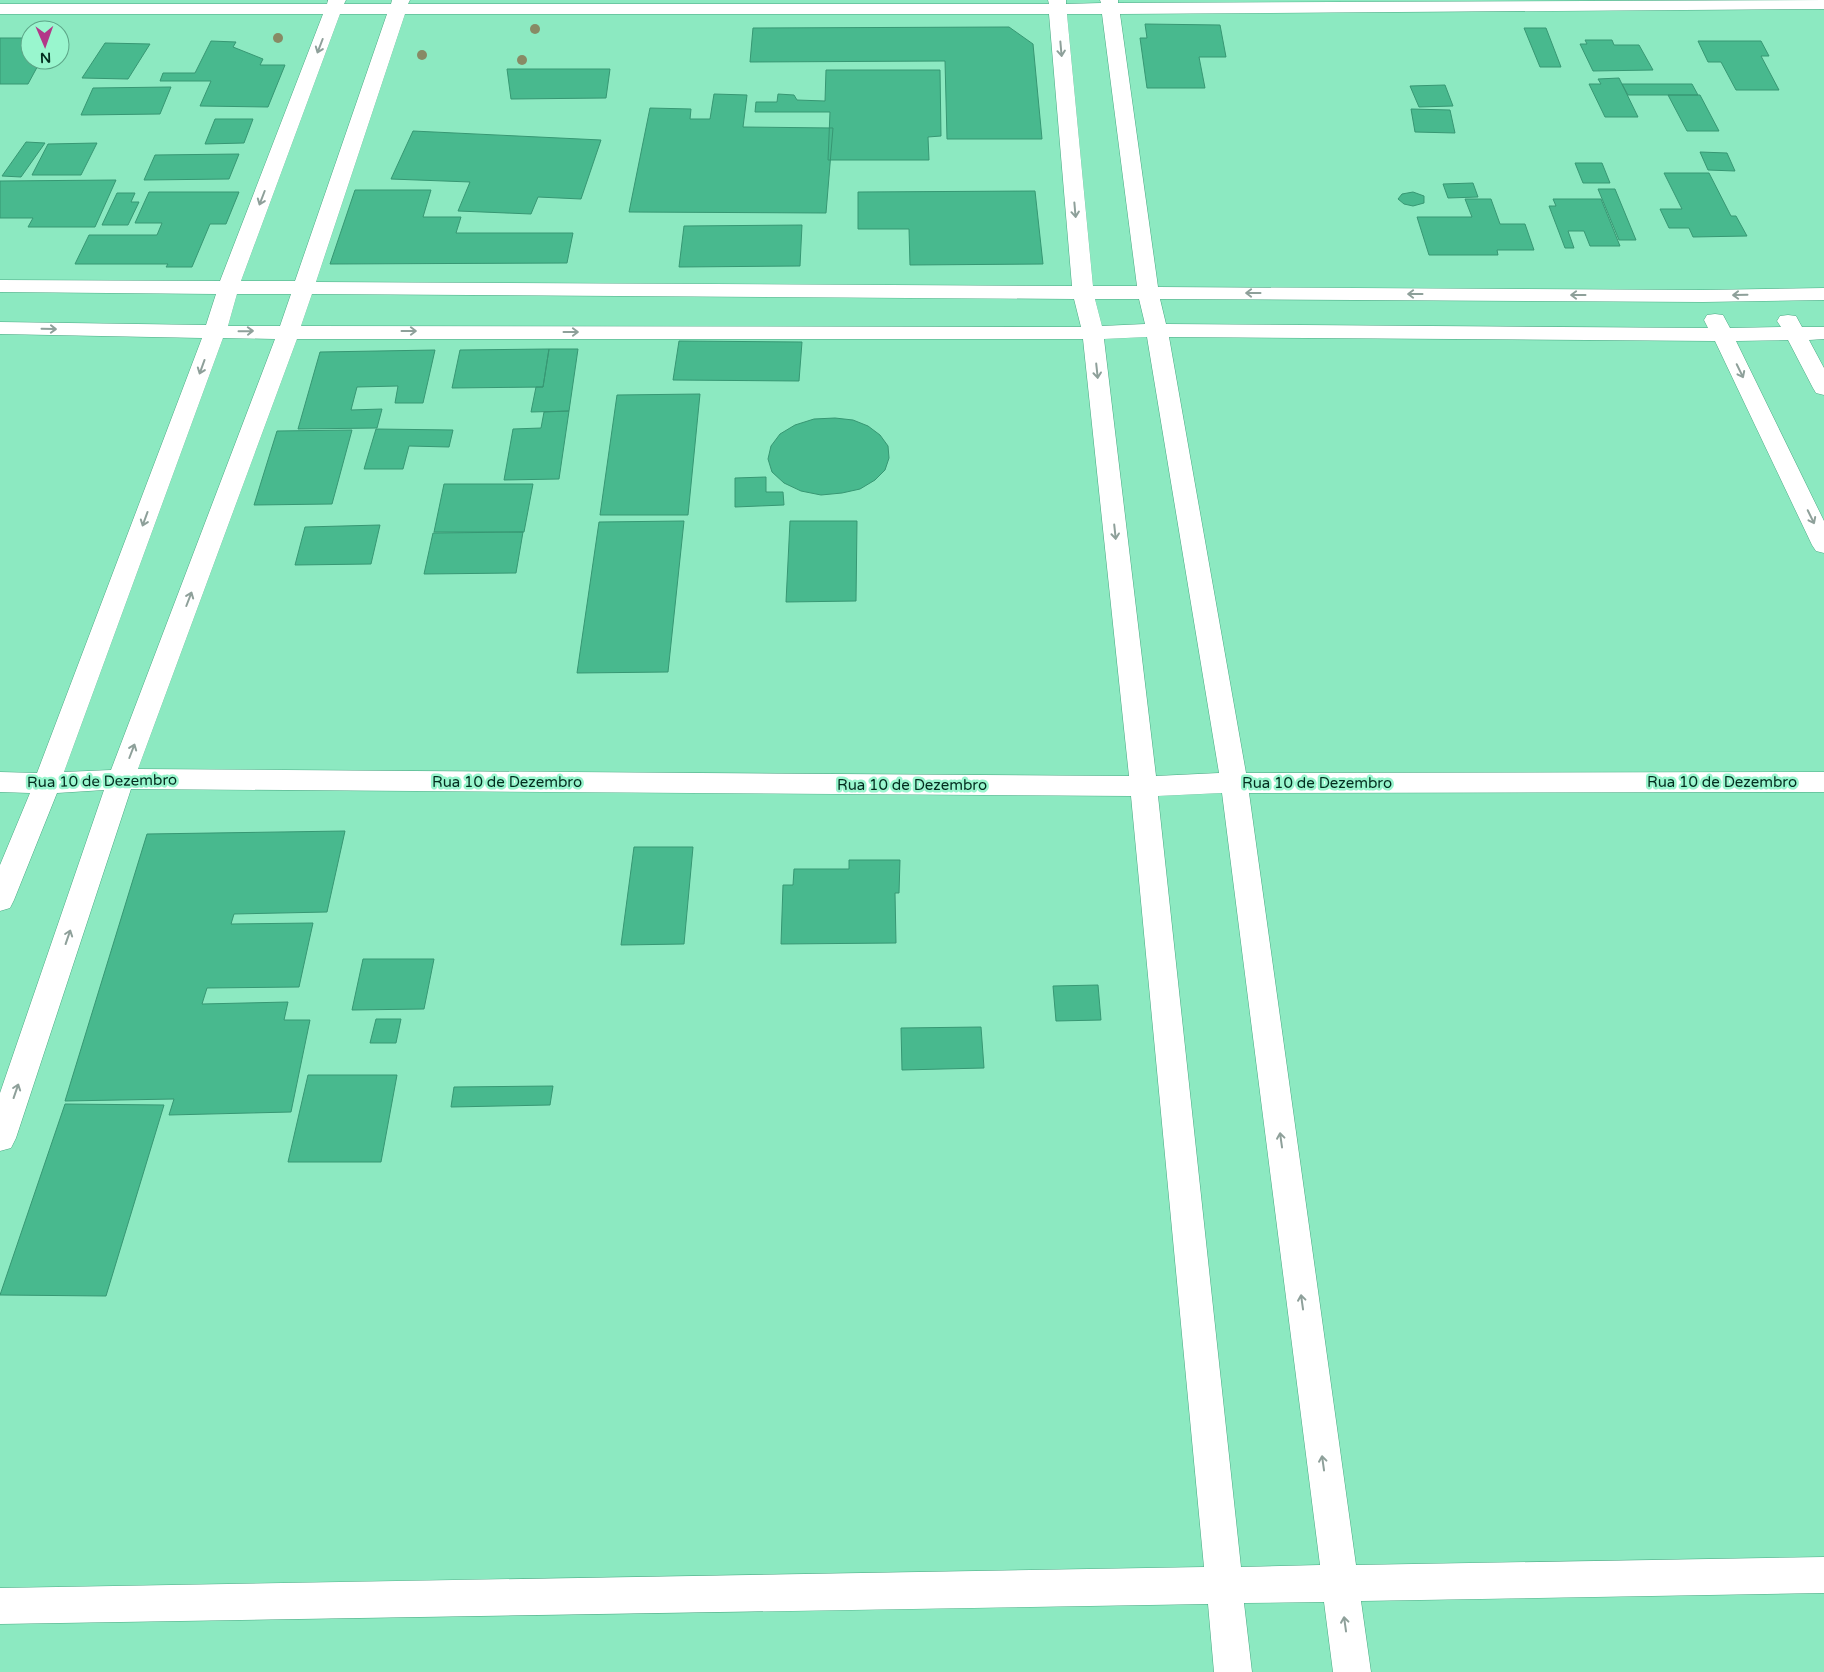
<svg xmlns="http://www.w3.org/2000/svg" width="1824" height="1672" viewBox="0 0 1824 1672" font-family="'Varela Round',sans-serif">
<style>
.building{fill:#48b98e;stroke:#379773}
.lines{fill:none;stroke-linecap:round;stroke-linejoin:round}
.street-casing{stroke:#4aa883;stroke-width:1}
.street{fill:#fff;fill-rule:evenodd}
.tree{fill:#888a65}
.oneway{stroke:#8ea09a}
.labels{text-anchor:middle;stroke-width:5;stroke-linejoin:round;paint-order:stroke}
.street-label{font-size:15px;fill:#032d1f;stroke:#99f6ce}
</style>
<rect width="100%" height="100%" fill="#8ce9c1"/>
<path class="building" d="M1145 24 1220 25 1226 57H1199L1205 88H1147L1140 38H1147Z
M1009 27 1033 44 1042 139H947L945 61 750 62 753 28Z
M1524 28H1546L1561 67H1540Z
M0 38H30V60H41L28 84H0Z
M1585 40H1612L1614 45H1639L1653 70 1593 71 1580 44H1587Z
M211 41 236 42 233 47 263 59 260 65H285L268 107 200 106 211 81H160L163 73H195Z
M1698 41H1761L1769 56H1761L1779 90H1736L1721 62H1708Z
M105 43 150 44 128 79 82 78Z
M507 69H610L606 98 511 99Z
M826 70H940L941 136 928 137 929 160H828L830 112H755L756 102H777L778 94 794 95 797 100 825 101Z
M1619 78 1638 117H1605L1589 84H1601L1598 79Z
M1622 84H1692L1698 95H1628Z
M1445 85 1453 106 1419 107 1410 86Z
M171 87 160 114 81 115 93 88Z
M714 94 747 95 743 127 833 128 826 213 629 212 650 108 691 109 690 119H710Z
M1668 95H1700L1719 131H1687Z
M1411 109 1450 110 1455 133 1415 132Z
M215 119H253L244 143 205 144Z
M413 131 601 140 581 199 538 197 531 214 458 211 470 182 391 179Z
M26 142 45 143 21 177 2 176Z
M97 143 81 175H32L48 144Z
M1700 152 1727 153 1735 171 1708 170Z
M239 154 229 179 144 180 155 155Z
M1575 163H1602L1610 183H1583Z
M1664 173H1709L1731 216H1736L1747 236 1693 237 1689 228H1669L1660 209H1682Z
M116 180 95 227H28L33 218H0V181Z
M1473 183 1478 197 1448 198 1443 184Z
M1598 189H1615L1636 240H1619Z
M355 190H431L423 217H461L456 233H573L567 263 330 264Z
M1035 191 1043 264 910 265 909 229H858V192Z
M149 192H239L226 224H210L192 267H166L168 264H75L89 235H157L162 223H135Z
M1413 192 1424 196V203L1413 206 1404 204 1398 199 1402 194Z
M117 193H135L131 202H139L128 225H102Z
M1465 199H1491L1500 224H1525L1534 250H1497L1498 255H1429L1417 217H1472Z
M1553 199H1601L1620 246H1590L1584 231H1568L1574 248H1565L1549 206H1556Z
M802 225 800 266 679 267 684 226Z
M679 341 802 342 799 381 673 380Z
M549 349 543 387 452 388 460 350Z
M549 349H578L569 411 531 412 536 387H543Z
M435 350 423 403H395L398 386 357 387 351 410 382 409 377 428 298 429 320 352Z
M700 394 688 515H600L617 395Z
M569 411 559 479 504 480 513 429 541 428 544 412Z
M835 418 853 420 868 426 880 435 888 446 889 458 885 470 875 480 860 489 842 493 821 495 801 491 784 483 772 472 768 459 771 446 780 434 795 425 814 419Z
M376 429 453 430 449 447 409 446 403 469H364Z
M352 430 332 504 254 505 277 431Z
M766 477V492H783L784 505 735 507V478Z
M444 484H533L524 532H434Z
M684 521 668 672 577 673 599 522Z
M790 521H857L856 601 786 602Z
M380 525 371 564 295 565 305 527Z
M523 532 516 573 424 574 433 533Z
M345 831 327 912 234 914 231 924 313 923 299 987 207 988 202 1004 288 1002 284 1020H310L291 1112 169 1115 174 1099 65 1101 147 834Z
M634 847H693L684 944 621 945Z
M849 860H900L899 893H895L896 943 781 944 783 885H793L794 869H849Z
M363 959H434L424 1009 352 1010Z
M1098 985 1101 1020 1056 1021 1053 986Z
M376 1019H401L396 1043H370Z
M981 1027 984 1068 902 1070 901 1028Z
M308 1075H397L381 1162H288Z
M553 1086 550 1105 451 1107 454 1087Z
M65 1104 164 1105 106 1296 0 1295Z"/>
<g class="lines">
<g class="street-casing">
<path id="street" d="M328 0H346L344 4H391L392 0H410L408 4H1049L1048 0H1066V4L1101 3 1100 0H1118V3L1824 0V9L1120 14 1158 287 1703 290 1824 288V300L1703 302 1160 299 1166 324 1708 328 1704 320 1707 315 1715 314 1723 315 1730 328 1781 327 1777 321 1780 316 1788 315 1796 316 1802 327H1824V339L1809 340 1824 368V395L1816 393 1813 388 1788 340 1736 341 1824 521V553L1816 551 1812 545 1715 341 1169 337 1246 773 1824 772V792L1249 793 1356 1565 1824 1557V1593L1361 1601 1371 1672H1333L1324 1602 1244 1603 1252 1672H1214L1208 1604 0 1624V1588L1204 1567 1131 796 131 789 16 1138 11 1148 0 1151V1093L104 790 57 793 14 900 10 908 0 911V865L30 793 0 792V772L37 773 202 338 0 334V322L206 325 216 294 0 292V280L220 281 323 14H0V4H327ZM340 14H387L295 281H241ZM405 14H1049L1072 286 316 282ZM1067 14H1102L1137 286H1093ZM237 294H291L280 326H228ZM312 294 1074 299 1081 327 301 326ZM1095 299H1139L1145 324 1102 326ZM1147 337 1219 773 1156 776 1104 339ZM223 338 275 339 111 770 64 772ZM297 339H1083L1129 776 138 769ZM1222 793 1320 1565 1241 1567 1158 796Z"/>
</g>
<use href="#street" class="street"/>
</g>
<g class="tree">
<circle cx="535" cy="29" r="5"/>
<circle cx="278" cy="38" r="5"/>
<circle cx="422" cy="55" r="5"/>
<circle cx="522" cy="60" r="5"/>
</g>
<defs><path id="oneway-shaft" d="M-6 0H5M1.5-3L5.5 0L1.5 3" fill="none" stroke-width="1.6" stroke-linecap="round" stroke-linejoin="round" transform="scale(1.25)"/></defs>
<g class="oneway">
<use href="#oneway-shaft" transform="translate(320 46) rotate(111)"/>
<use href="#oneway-shaft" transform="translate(1061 49) rotate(85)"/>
<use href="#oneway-shaft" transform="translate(262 198) rotate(111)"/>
<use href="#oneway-shaft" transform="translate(1075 210) rotate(85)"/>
<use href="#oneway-shaft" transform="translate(1253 293) rotate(-180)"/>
<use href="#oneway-shaft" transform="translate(1415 294) rotate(-180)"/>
<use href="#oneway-shaft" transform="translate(1578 295) rotate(-180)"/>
<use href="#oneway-shaft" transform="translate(1740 295) rotate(179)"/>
<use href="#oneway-shaft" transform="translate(49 329) rotate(1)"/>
<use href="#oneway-shaft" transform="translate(246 331) rotate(-1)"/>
<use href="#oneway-shaft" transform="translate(409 331)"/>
<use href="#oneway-shaft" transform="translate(571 332)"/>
<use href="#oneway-shaft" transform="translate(202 367) rotate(110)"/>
<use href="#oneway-shaft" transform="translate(1097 371) rotate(84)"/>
<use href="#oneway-shaft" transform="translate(1740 371) rotate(64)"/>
<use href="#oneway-shaft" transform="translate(1811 517) rotate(64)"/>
<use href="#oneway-shaft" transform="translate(145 519) rotate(110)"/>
<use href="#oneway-shaft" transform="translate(1115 532) rotate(84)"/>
<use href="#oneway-shaft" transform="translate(189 599) rotate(-69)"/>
<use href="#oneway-shaft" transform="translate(132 751) rotate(-69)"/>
<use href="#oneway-shaft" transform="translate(68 937) rotate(-71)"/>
<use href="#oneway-shaft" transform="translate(16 1091) rotate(-71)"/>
<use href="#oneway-shaft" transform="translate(1281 1140) rotate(-98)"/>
<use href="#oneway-shaft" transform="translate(1302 1302) rotate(-98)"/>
<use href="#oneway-shaft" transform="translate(1323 1463) rotate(-98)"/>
<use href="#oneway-shaft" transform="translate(1345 1624) rotate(-98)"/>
</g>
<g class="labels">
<g class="street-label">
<text transform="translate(102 781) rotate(-1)" y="5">Rua 10 de Dezembro</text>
<text x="507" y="787">Rua 10 de Dezembro</text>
<text x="1722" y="787">Rua 10 de Dezembro</text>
<text x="1317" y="788">Rua 10 de Dezembro</text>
<text x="912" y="790">Rua 10 de Dezembro</text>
</g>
</g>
<g transform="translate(45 45) rotate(178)"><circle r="24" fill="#99f6ce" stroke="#5da688"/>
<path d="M0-4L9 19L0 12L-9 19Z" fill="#b33788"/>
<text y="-8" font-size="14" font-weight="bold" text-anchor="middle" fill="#032d1f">N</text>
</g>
</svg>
